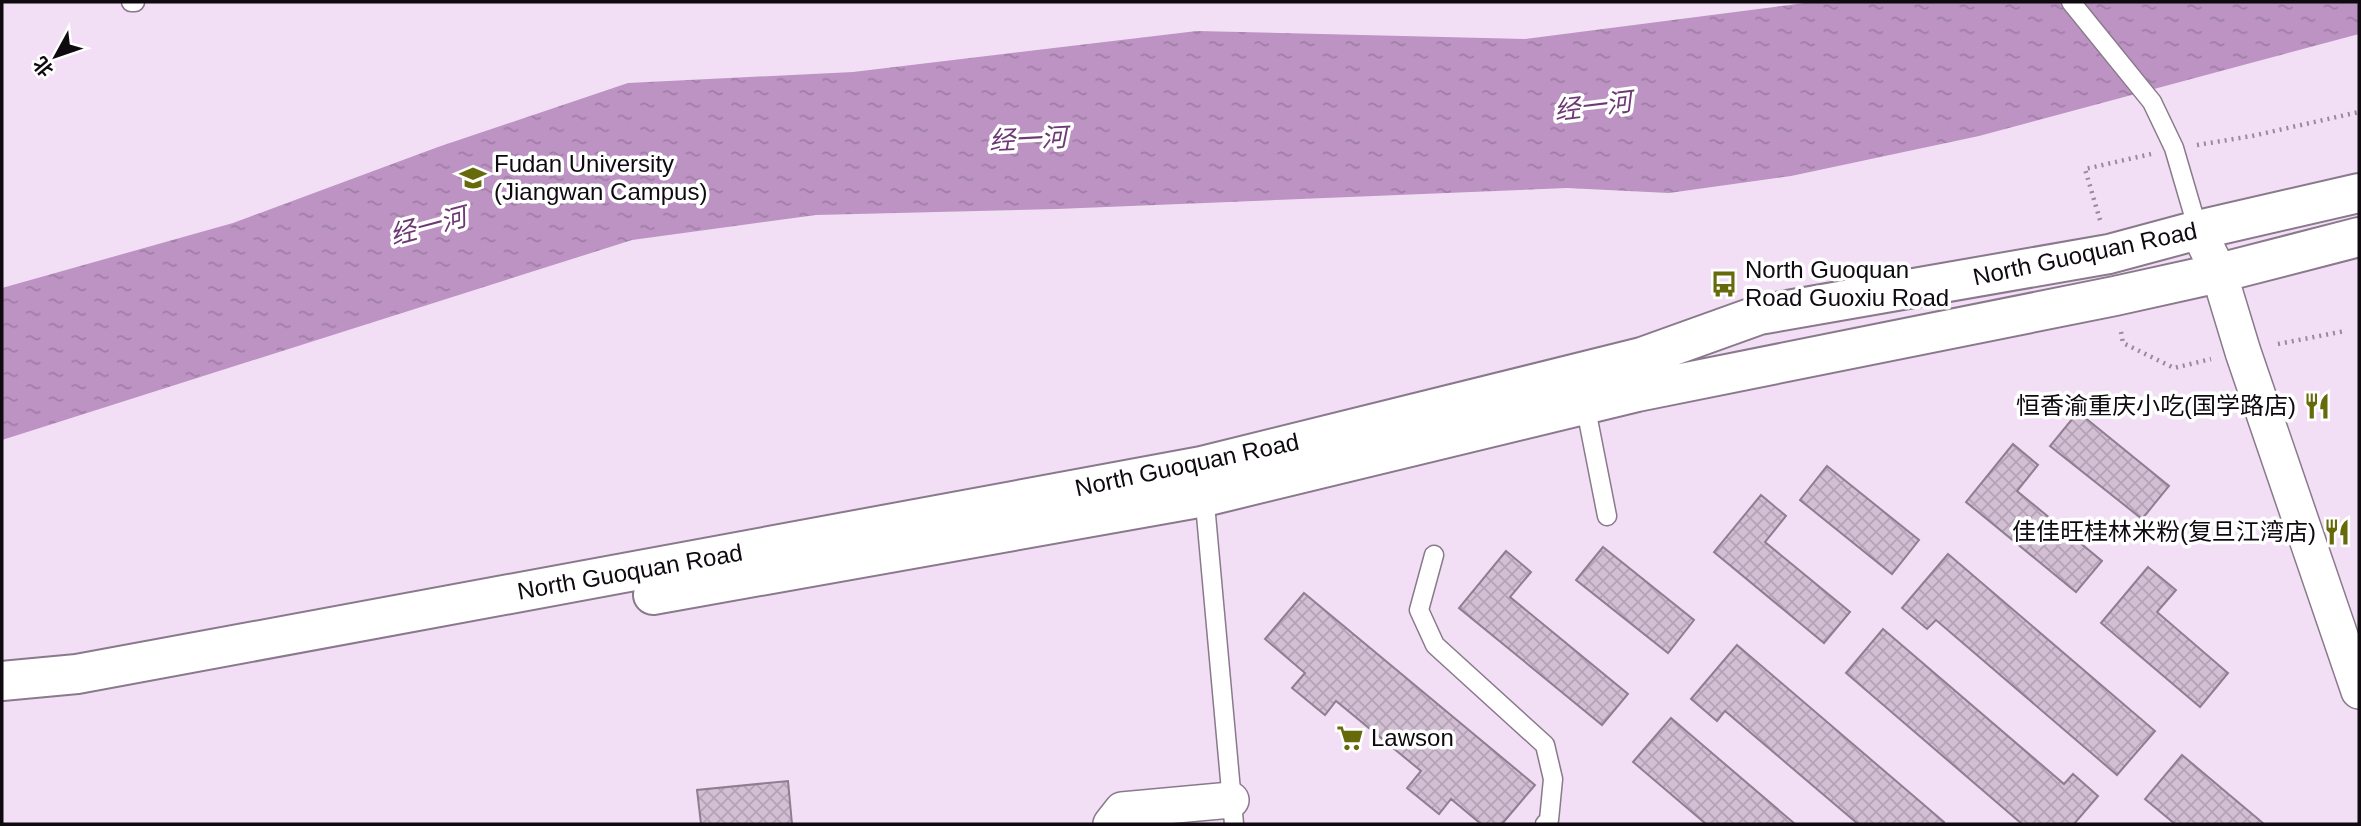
<svg xmlns="http://www.w3.org/2000/svg" width="2361" height="826" viewBox="0 0 2361 826" font-family="Helvetica,'Noto Sans SC',sans-serif">
<style>
.water{fill:url(#water-ripples)}
.building{fill:url(#building-cross-hatch);stroke:#8f7e91;stroke-width:2}
.lines{fill:none;stroke-linecap:round;stroke-linejoin:round}
.lane-casing{stroke:#8a798c;stroke-width:21}
.street-casing{stroke:#8a798c;stroke-width:38}
.secondary-casing{stroke:#8a798c;stroke-width:42}
.path{stroke:#988a9a;stroke-width:4.5;stroke-dasharray:2 5;stroke-linecap:butt}
.lane{stroke:#fff;stroke-width:18}
.street{stroke:#fff;stroke-width:35}
.secondary{stroke:#fff;stroke-width:38}
.labels{text-anchor:middle;stroke-width:7;stroke-linejoin:round;paint-order:stroke}
.poi-label{font-size:24px;fill:#0f0910;stroke:#fff;text-anchor:start}
.street-label{font-size:24px;fill:#0f0910;stroke:#fff}
.water-label{font-size:26px;font-style:italic;fill:#6d3974;stroke:#fff}
</style>
<defs>
<pattern id="water-ripples" width="26" height="14" patternUnits="userSpaceOnUse" patternTransform="scale(1.75)"><rect width="26" height="14" fill="#bc93c2"/><path d="M2 4q2-2 4 0t4 0M15 11q2-2 4 0t4 0" fill="none" stroke="#a07da6"/></pattern>
<pattern id="building-cross-hatch" width="8" height="8" patternUnits="userSpaceOnUse" patternTransform="scale(1.75)"><rect width="8" height="8" fill="#d2bfd4"/><path d="M0 0l8 8M0 8l8-8" fill="none" stroke="#b3a3b5"/></pattern>
</defs>
<rect width="100%" height="100%" fill="#f2dff5"/>
<path class="water" d="M1812 2H2359V34L1979 136 1791 176 1669 193 1567 188 1057 209 816 215 632 240 2 440V288L233 223 438 147 628 83 853 72 1197 31 1525 39Z"/>
<path class="building" d="M2078 412 2169 486 2142 519 2050 446Z
M2013 444 2038 465 2017 491 2102 561 2076 592 1966 502Z
M1827 466 1919 540 1892 574 1800 500Z
M1761 495 1786 516 1765 542 1850 612 1824 643 1714 552Z
M1603 547 1694 620 1668 653 1576 580Z
M1506 551 1531 572 1510 597 1628 694 1602 725 1459 608Z
M1948 554 2155 731 2117 775 1936 620 1927 629 1902 608Z
M2148 567 2176 590 2157 612 2228 673 2200 707 2101 623Z
M1304 593 1535 785 1502 824H1481L1451 799 1439 814 1407 788 1421 771 1336 701 1325 715 1292 688 1305 673 1265 639Z
M1883 629 2064 784 2073 774 2098 796 2074 824H2022L1846 673Z
M1737 645 1944 822 1942 824H1858L1725 711 1717 721 1691 699Z
M1671 718 1795 824H1706L1633 762Z
M2182 755 2264 824H2175L2145 799Z
M788 781 792 824H701L697 790Z"/>
<g class="lines">
<g class="lane-casing">
<path id="lane" d="M131 2H135
M2071 2 2152 102 2174 148 2198 230
M1585 404 1607 516
M1204 493 1234 824
M1434 555 1419 610 1435 645 1545 745 1553 779 1549 820 1545 824"/>
</g>
<g class="street-casing">
<path id="street" d="M2198 230 2219 273 2243 352 2359 691
M1111 824 1122 810 1231 800"/>
</g>
<g class="secondary-casing">
<path id="secondary" d="M653 595 1204 497 1637 392 2115 296 2219 273 2359 237
M2 681 77 674 1202 466 1642 357 1759 315 2109 254 2198 230 2359 193"/>
</g>
<path class="path" d="M2197 145 2252 136 2359 112
M2100 220 2085 169 2151 154
M2121 332 2123 343 2174 368 2211 359
M2278 344 2345 331"/>
<use href="#lane" class="lane"/>
<use href="#street" class="street"/>
<use href="#secondary" class="secondary"/>
</g>
<defs>
<g id="university-bare" transform="scale(2.1)"><path d="M0-5L7-2L0 1L-7-2ZM-4 1L0 2.5L4 1V4Q0 6-4 4Z" fill="#666a0b" stroke="#fff" stroke-width="2.5" paint-order="stroke"/></g>
<g id="bus-bare" transform="scale(2.1)"><path d="M-5-6H5V4H4V6H2V4H-2V6H-4V4H-5ZM-3.5-4V0h7V-4ZM-3.5 1.2v1.5H-2V1.2ZM2 1.2v1.5H3.5V1.2Z" fill="#666a0b" stroke="#fff" stroke-width="2.5" paint-order="stroke"/></g>
<g id="restaurant-bare" transform="scale(2.1)"><path d="M-5-6h1v4h1v-4h1v4h1v-4h1v5L-1.5 .5V6h-2V.5L-5-1ZM5-6V6H3V1.5H1.5Q1.5-4 5-6Z" fill="#666a0b" stroke="#fff" stroke-width="2.5" paint-order="stroke"/></g>
<g id="supermarket-bare" transform="scale(2.1)"><path d="M-6-5.5h2.5l.6 2H6L4.5 2H-2.5L-4.4-4H-6ZM-1.5 3.2a1.3 1.3 0 1 0 .1 0ZM3 3.2a1.3 1.3 0 1 0 .1 0Z" fill="#666a0b" stroke="#fff" stroke-width="2.5" paint-order="stroke"/></g>
</defs>
<g fill-rule="evenodd">
<use href="#university-bare" x="473" y="178"/>
<use href="#bus-bare" x="1724" y="284"/>
<use href="#restaurant-bare" x="2317" y="406"/>
<use href="#restaurant-bare" x="2337" y="532"/>
<use href="#supermarket-bare" x="1350" y="738"/>
</g>
<g class="labels">
<g class="poi-label">
<text x="494" y="172">Fudan University<tspan x="494" dy="28">(Jiangwan Campus)</tspan></text>
<text x="1745" y="278">North Guoquan<tspan x="1745" dy="28">Road Guoxiu Road</tspan></text>
<text x="2296" y="414" text-anchor="end">恒香渝重庆小吃(国学路店)</text>
<text x="2316" y="540" text-anchor="end">佳佳旺桂林米粉(复旦江湾店)</text>
<text x="1371" y="746">Lawson</text>
</g>
<g class="street-label">
<text transform="translate(2085 254) rotate(-12)" y="8">North Guoquan Road</text>
<text transform="translate(1187 465) rotate(-12)" y="8">North Guoquan Road</text>
<text transform="translate(630 572) rotate(-10)" y="8">North Guoquan Road</text>
</g>
<g class="water-label">
<text transform="translate(1593 106) rotate(-7)" y="9">经一河</text>
<text transform="translate(1028 139) rotate(-3)" y="9">经一河</text>
<text transform="translate(428 226) rotate(-15)" y="9">经一河</text>
</g>
</g>
<rect width="2361" height="826" fill="none" stroke="#0f0910" stroke-width="7"/>
<g transform="translate(56 56) rotate(230)" stroke="#ffffff" stroke-width="5" paint-order="stroke">
<path d="M0-5L12 26L0 18L-12 26Z" fill="#0f0910"/>
<text y="-10" font-size="19" font-weight="bold" text-anchor="middle" fill="#0f0910">北</text>
</g>
</svg>
